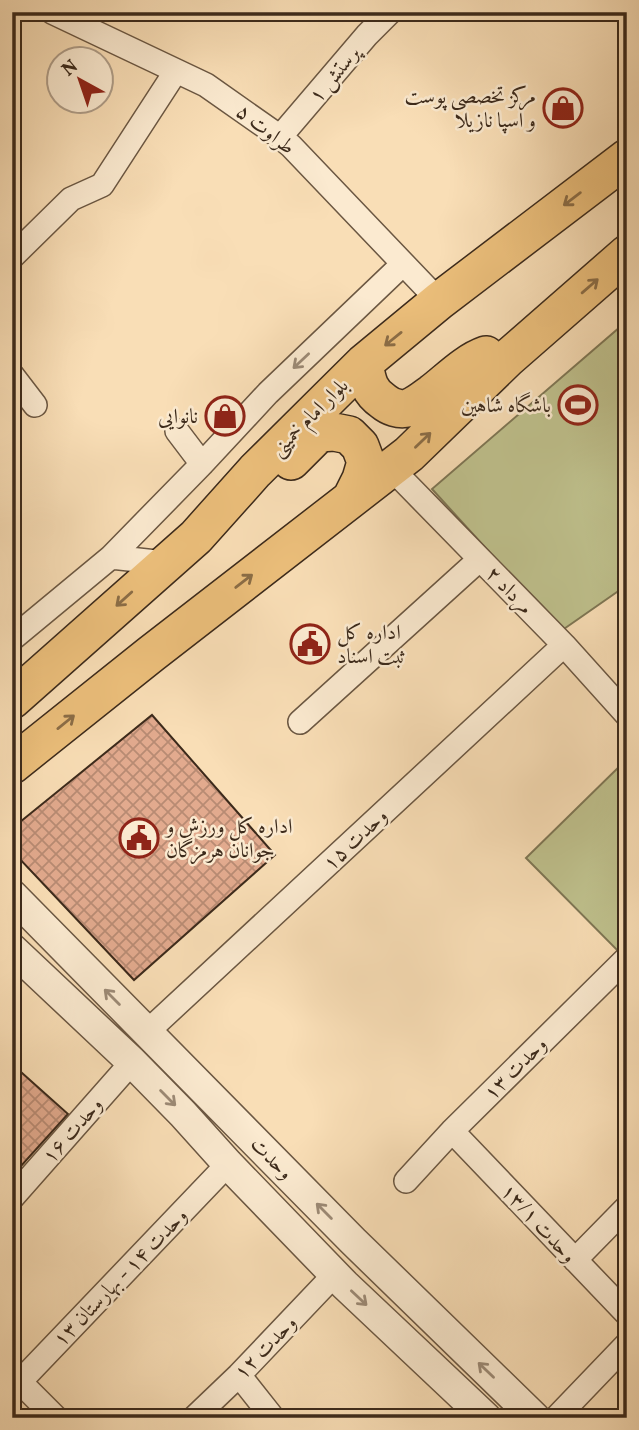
<svg xmlns="http://www.w3.org/2000/svg" width="639" height="1430" viewBox="0 0 639 1430" font-family="Vollkorn,Amiri,serif">
<style>
.park{fill:#bfc18d;stroke:#7e7654;stroke-width:2}
.building{fill:url(#building-cross-hatch);stroke:#3c2a1b;stroke-width:2}
.lines{fill:none;stroke-linecap:round;stroke-linejoin:round}
.minor-casing{stroke:#6b5742;stroke-width:26}
.tertiary-casing{stroke:#6b5742;stroke-width:33}
.primary-casing{stroke:#3c2a1b;stroke-width:40}
.minor{stroke:#fbead0;stroke-width:23}
.tertiary{stroke:#fbead0;stroke-width:30}
.primary{stroke:#ecbf7b;stroke-width:37}
.oneway{stroke:#8b6d46}
.oneway2{stroke:#9c8a76}
.labels{text-anchor:middle;stroke-width:5;stroke-linejoin:round;paint-order:stroke}
.street-label{font-size:21px;fill:#3c2a1b;stroke:#fbead0}
.poi-label{font-size:21px;fill:#3c2a1b;stroke:#fbead0;text-anchor:end}
</style>
<defs>
<pattern id="building-cross-hatch" width="8" height="8" patternUnits="userSpaceOnUse" patternTransform="scale(1.75)"><rect width="8" height="8" fill="#e2aa8e"/><path d="M0 0l8 8M0 8l8-8" fill="none" stroke="#b88b73"/></pattern>
</defs>
<rect width="100%" height="100%" fill="#f9deb6"/>
<filter id="stains"><feTurbulence type="fractalNoise" baseFrequency=".00286" numOctaves="4"/><feColorMatrix values="0 0 0 0 .2 0 0 0 0 .09 0 0 0 0 .02 0 0 0 .5 -.17"/></filter>
<radialGradient id="worn" r=".72"><stop offset=".6" stop-color="#630" stop-opacity="0"/><stop offset="1" stop-color="#630" stop-opacity=".3"/></radialGradient>
<path class="park" d="M627 321V585L561 631 432 489Z
M627 759V945L619 952 526 858Z"/>
<path class="building" d="M152 715 275 855 134 980 15 854 20 822Z
M12 1064 68 1114 12 1176Z"/>
<g class="lines">
<g class="minor-casing">
<path id="minor" d="M52 12 206 85 280 137 291 146 439 301
M280 137 367 35 390 12
M12 257 71 199 102 185 176 71
M12 375 35 405
M177 431 202 464
M391 468 564 645 627 715
M111 557 165 563
M12 639 111 557 202 464 268 393 403 264
M300 722 480 559
M147 1032 564 645
M452 1131 627 1314
M406 1181 452 1131 627 958
M12 1198 132 1062
M575 1260 627 1207
M239 1375 273 1418
M20 1382 56 1418
M12 1390 228 1164
M194 1418 239 1375 335 1274
M556 1418 627 1344"/>
</g>
<g class="tertiary-casing">
<path id="tertiary" d="M12 895 353 1241 535 1418
M12 949 132 1062 183 1114 228 1164 345 1285 486 1418"/>
</g>
<g class="primary-casing">
<path id="primary" d="M364 363C367 379 368 391 383 401 390 407 399 410 408 408 417 405 425 398 432 393 449 380 466 362 486 355
M291 461 319 433 334 432 349 435 360 446 366 462 361 479 351 499
M12 700 196 537 255 471 364 363 439 301 627 158
M12 765 151 654 409 454 508 358 627 254"/>
</g>
<use href="#minor" class="minor"/>
<use href="#tertiary" class="tertiary"/>
<use href="#primary" class="primary"/>
</g>
<defs><path id="oneway-shaft" d="M-6 0H5M1.5-3L5.5 0L1.5 3" fill="none" stroke-width="1.6" stroke-linecap="round" stroke-linejoin="round" transform="scale(1.75)"/></defs>
<g class="oneway">
<use href="#oneway-shaft" transform="translate(572 199) rotate(143)"/>
<use href="#oneway-shaft" transform="translate(590 286) rotate(-41)"/>
<use href="#oneway-shaft" transform="translate(393 339) rotate(141)"/>
<use href="#oneway-shaft" transform="translate(423 440) rotate(-44)"/>
<use href="#oneway-shaft" transform="translate(244 581) rotate(-38)"/>
<use href="#oneway-shaft" transform="translate(124 599) rotate(138)"/>
<use href="#oneway-shaft" transform="translate(66 722) rotate(-39)"/>
</g>
<g class="oneway2">
<use href="#oneway-shaft" transform="translate(301 361) rotate(137)"/>
<use href="#oneway-shaft" transform="translate(112 997) rotate(-135)"/>
<use href="#oneway-shaft" transform="translate(168 1098) rotate(45)"/>
<use href="#oneway-shaft" transform="translate(324 1211) rotate(-135)"/>
<use href="#oneway-shaft" transform="translate(359 1298) rotate(43)"/>
<use href="#oneway-shaft" transform="translate(486 1370) rotate(-136)"/>
</g>
<defs>
<g id="shop-ring" transform="scale(2.0125)"><circle r="9.5" fill="#fbead0" stroke="#8f2418" stroke-width="1.5"/><path d="M-5-2.5h2.3a2.7 3.5 0 0 1 5.4 0H5L5.5 6h-11ZM-1.5-2.5h3a1.5 2.3 0 0 0-3 0Z" fill="#8f2418"/></g>
<g id="stadium-ring" transform="scale(2.0125)"><circle r="9.5" fill="#fbead0" stroke="#8f2418" stroke-width="1.5"/><path d="M0-5a6.5 5 0 1 0 0 10a6.5 5 0 1 0 0-10ZM-3.5-1.8h7v3.6h-7Z" fill="#8f2418"/></g>
<g id="civic-ring" transform="scale(2.0125)"><circle r="9.5" fill="#fbead0" stroke="#8f2418" stroke-width="1.5"/><path d="M-.6-6.5H3V-4.5H.6V-3L4-1V1h2V6H-6V1h2V-1L-.6-3ZM-1.2 2.5V6h2.4V2.5Z" fill="#8f2418"/></g>
</defs>
<g fill-rule="evenodd">
<use href="#shop-ring" x="563" y="108"/>
<use href="#stadium-ring" x="578" y="405"/>
<use href="#shop-ring" x="225" y="416"/>
<use href="#civic-ring" x="310" y="644"/>
<use href="#civic-ring" x="139" y="838"/>
</g>
<g class="labels">
<g class="street-label">
<text transform="translate(334 74) rotate(-50)" y="7">پرستش ۱</text>
<text transform="translate(266 129) rotate(38)" y="7">طراوت ۵</text>
<text transform="translate(309 417) rotate(-45)" y="7">بلوار امام خمینی</text>
<text transform="translate(510 590) rotate(46)" y="7">مرداد ۲</text>
<text transform="translate(355 839) rotate(-43)" y="7">وحدت ۱۵</text>
<text transform="translate(515 1068) rotate(-45)" y="7">وحدت ۱۳</text>
<text transform="translate(72 1130) rotate(-49)" y="7">وحدت ۱۶</text>
<text transform="translate(272 1158) rotate(45)" y="7">وحدت</text>
<text transform="translate(539 1223) rotate(47)" y="7">وحدت ۱۳/۱</text>
<text transform="translate(120 1277) rotate(-46)" y="7">وحدت ۱۴ - بهارستان ۱۳</text>
<text transform="translate(265 1347) rotate(-46)" y="7">وحدت ۱۲</text>
</g>
<g class="poi-label">
<text x="536" y="103">مرکز تخصصی پوست<tspan x="536" dy="24">و اسپا نازیلا</tspan></text>
<text x="551" y="412">باشگاه شاهین</text>
<text x="198" y="423">نانوایی</text>
<text x="337" y="639" text-anchor="start">اداره کل<tspan x="337" dy="24">ثبت اسناد</tspan></text>
<text x="166" y="833" text-anchor="start">اداره کل ورزش و<tspan x="166" dy="24">جوانان هرمزگان</tspan></text>
</g>
</g>
<rect width="639" height="1430" fill="none" stroke="#f9deb6" stroke-width="42"/>
<rect x="14" y="14" width="611" height="1402" fill="none" stroke="#3c2a1b" stroke-width="3.5"/>
<rect x="21" y="21" width="597" height="1388" fill="none" stroke="#3c2a1b" stroke-width="2"/>
<g transform="translate(80 80) rotate(320)"><circle r="33" fill="#fbead0" stroke="#af9d88" stroke-width="2"/>
<path d="M0-5L12 26L0 18L-12 26Z" fill="#8f2418"/>
<text y="-10" font-size="19" font-weight="bold" text-anchor="middle" fill="#3c2a1b">N</text>
</g>
<rect width="100%" height="100%" filter="url(#stains)"/>
<rect width="100%" height="100%" fill="url(#worn)"/>
</svg>
